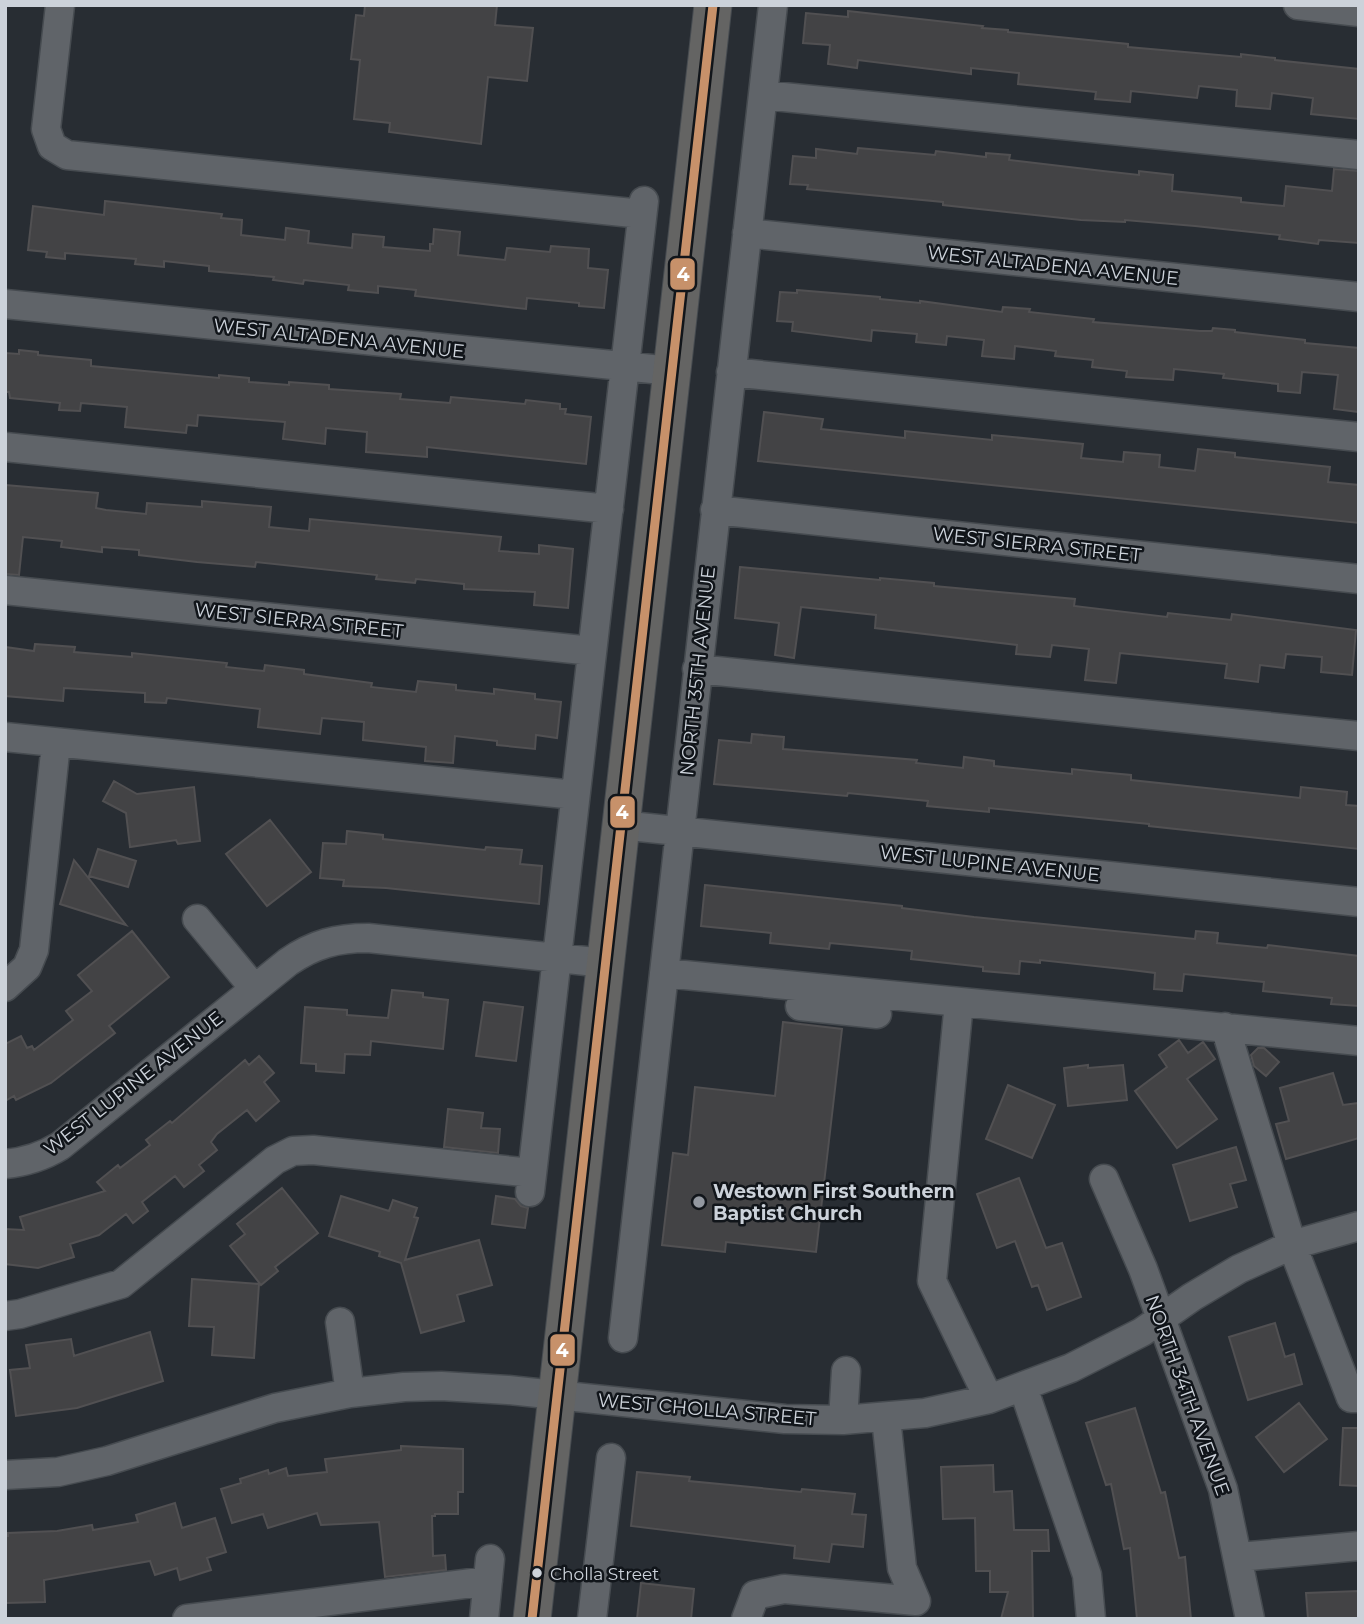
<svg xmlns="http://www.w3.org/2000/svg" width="1364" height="1624" viewBox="0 0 1364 1624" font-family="Montserrat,sans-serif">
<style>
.building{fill:#434345;stroke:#515052;stroke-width:2}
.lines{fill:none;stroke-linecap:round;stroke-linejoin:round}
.minor-casing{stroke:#464b50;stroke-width:31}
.major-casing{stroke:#464b50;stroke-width:39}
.minor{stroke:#606469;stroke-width:28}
.major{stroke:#646463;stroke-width:37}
.bus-1-casing{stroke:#11151a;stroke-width:14}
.bus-1{stroke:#c7916a;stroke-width:9}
.poi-dot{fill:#9398a0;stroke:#11151a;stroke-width:2.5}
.bus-dot{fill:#ccd2da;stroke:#11151a;stroke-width:2.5}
.labels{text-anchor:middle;stroke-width:5;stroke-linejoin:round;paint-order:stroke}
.bus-label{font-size:17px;fill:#ccd2da;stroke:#11151a;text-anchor:start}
.street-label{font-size:19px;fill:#ccd2da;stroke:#11151a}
.poi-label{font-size:19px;font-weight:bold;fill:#ccd2da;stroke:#11151a;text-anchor:start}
.line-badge{stroke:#11151a;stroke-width:2.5}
.badge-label{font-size:19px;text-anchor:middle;font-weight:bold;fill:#fff}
</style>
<rect width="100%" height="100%" fill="#282d33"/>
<path class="building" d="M365 5H497L495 25 533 28 527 81 488 77 481 144 389 132 390 123 354 119 360 60 351 59 356 15 364 16Z
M848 11 983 26 982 28 1008 30V32L1128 44V47L1241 57V54L1275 58V60L1359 69V119L1311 114 1313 98 1272 93 1270 109 1236 106 1237 90 1199 86 1197 98 1131 91 1130 102 1095 99 1096 92 1018 84 1019 73 971 68V74L858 60 857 68 828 64 830 45 803 43 806 13 848 17Z
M858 148 935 155 936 151 986 157V153L1010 155 1009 160 1103 171 1139 175V171L1173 175 1172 191 1241 198V202L1284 206 1286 186 1332 191 1334 169 1359 171V243L1319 240 1318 244 1279 239 1280 235 1195 226 1125 220V222L1081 220 943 205V202L807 189 808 185 790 184 793 156 816 158V149L857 154Z
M105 201 222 214 221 218 242 220 241 235 285 240 286 228 309 231 308 243 352 248 353 234 384 237 383 247 430 251V244H433L434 229 460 232 458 255 505 260 507 248 550 252 551 246 589 249 588 268 608 270 604 308 579 306V303L527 298 526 309 415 296 416 290 378 286V293L348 290 349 285 304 280 303 284 273 280 274 277 209 271V266L164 261V267L135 264 136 259 65 253V259L46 257 47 252 28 250 33 206 104 215Z
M797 290 880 297V299L920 303V301L1002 312 1003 307 1030 309 1029 312 1094 319 1093 322 1200 331H1212L1213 328 1235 330V332L1305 340V343L1359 348V412L1334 409 1338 375 1302 372 1300 393 1278 391V384L1223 378 1224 374 1174 369 1173 380 1126 377 1127 371 1092 367 1093 360 1055 356 1056 351 1015 346 1014 359 982 356 984 340 947 336 946 345 916 342 917 334 872 330 871 341 792 331 793 322 777 321 780 292 797 293Z
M19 350 38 352V355L91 360V366L219 378V375L249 378V382L289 385V382L329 385V389L401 394 400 399 450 403 451 397 525 404 526 400 560 404V409H566L565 414 591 417 586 464 427 447V457L366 452 367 432 326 428 325 444 283 439 285 422 198 415 197 426 187 425 186 433 125 427 127 407 81 403 80 411 59 410 60 403 10 398 9 392H5V353L19 354Z
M764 412 823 419 821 429 905 438V431L992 440V435L1083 444 1081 458 1123 462 1124 452 1160 455 1159 467 1195 471 1198 449 1235 453V457L1330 467 1328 482 1359 485V523L758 461Z
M5 485 98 493 96 508 106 510 146 514 147 503 202 507V501L271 507 269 527 309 531 310 519 501 537 499 551 539 554V545L573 549 568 608 534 605 535 592 464 589V584L416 579 415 583 376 579 377 575 256 562 255 567 197 562 139 555V550L102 547V552L61 547 62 541 23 537 19 575 5 574Z
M740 567 880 580V578L934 583V586L1075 599 1074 606 1167 617 1168 613 1231 620 1232 614 1356 630 1352 675 1321 672 1322 657 1286 654 1284 668 1260 665 1258 682 1225 678 1227 664 1120 653 1116 683 1085 680 1089 649 1052 645 1050 657 1016 654 1017 645 875 628 876 615 801 607 794 658 775 655 779 623 735 618Z
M35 644 75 647 74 652 132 657V653L227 663 226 667 264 671 265 665 304 670V674L372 683 371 687 416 692 418 681 456 685V690L494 694V689L535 694V699L561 702 557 738 536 735 535 749 497 745V741L455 736 453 763 425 761 426 747 363 740 364 722 322 718 320 734 258 727 260 709 167 698 166 703 145 702V693L64 688 63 701 5 696V647L34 651Z
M752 734 784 737 783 749 917 760 916 763 963 768 964 757 994 761V766L1072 774V769L1099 772 1131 775V780L1300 798 1301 787 1347 792 1346 805 1359 806V849L1149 826V824L989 808V812L927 806 928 801 848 793 847 796 714 784 719 740 751 743Z
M114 781 137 794 194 787 200 841 178 844 176 840 130 847 126 813 103 801Z
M270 820 311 872 267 906 226 854Z
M347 831 383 835V839L485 850 486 847 522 850 520 864 542 866 539 904 386 888 343 886 344 880 320 878 323 843 346 844Z
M98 849 136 861 128 887 89 876Z
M74 860 126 925 60 904Z
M705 885 902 906V908L974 917 1195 939 1196 931 1218 933 1217 943 1267 948 1268 945 1359 956V1006L1331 1004 1332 998 1263 991 1264 982 1184 974 1182 991 1154 989 1155 973 1123 969 1040 960V963L1020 961 1019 974 983 971V967L911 959 912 951 830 943 829 949 770 943 771 933 701 926Z
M132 931 169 977 109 1026 115 1033 51 1083 16 1100 14 1096 5 1101V1044L21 1036 27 1048 32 1046 34 1050 73 1020 66 1011 92 991 78 975Z
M392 990 423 993V997L448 1000 443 1049 371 1041 370 1055 345 1054 344 1073 316 1071V1064L301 1063 305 1007 347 1010V1015L388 1018Z
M484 1002 523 1007 516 1061 476 1056Z
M783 1022 842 1029 816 1252 726 1242 725 1252 662 1245 673 1153 688 1155 695 1087 775 1096Z
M1179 1040 1188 1053 1203 1042 1215 1059 1187 1079 1217 1119 1177 1148 1135 1091 1167 1067 1159 1055Z
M1258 1048H1264L1279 1062 1266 1076 1254 1066 1251 1055Z
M259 1056 274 1073 264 1082 279 1101 256 1121 247 1110 217 1134 211 1142 217 1150 199 1165 204 1171 184 1187 175 1176 142 1202 148 1211 133 1223 126 1214 99 1235 70 1244 74 1257 38 1268 5 1264V1229L24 1230 20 1217 105 1191 97 1182 118 1165 120 1168 150 1145 146 1140 170 1121 172 1123 245 1060 249 1065Z
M1088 1065V1068L1123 1065 1127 1100 1068 1106 1064 1068Z
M1333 1073 1343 1105 1359 1103V1138L1286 1159 1276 1124 1289 1121 1280 1088Z
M1008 1085 1055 1105 1032 1158 986 1139Z
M448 1109 483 1113 481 1128 500 1129 498 1153 444 1147Z
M1236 1147 1246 1180 1230 1184 1237 1207 1190 1221 1173 1165Z
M1019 1178 1046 1248 1062 1243 1081 1297 1047 1310 1038 1285 1032 1287 1015 1241 997 1248 977 1194Z
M282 1188 318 1233 275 1267 278 1271 261 1285 230 1246 245 1234 237 1224Z
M341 1196 389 1211 393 1200 417 1208 414 1217 418 1218 405 1260 479 1240 492 1285 457 1295 464 1321 421 1333 401 1263 379 1256 380 1252 329 1236Z
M496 1196 515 1199 521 1206 528 1208 525 1228 492 1224Z
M192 1279 259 1284 254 1358 212 1355 214 1327 189 1326Z
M1275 1323 1285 1357 1294 1354 1302 1384 1248 1400 1229 1337Z
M150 1332 163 1381 77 1408 16 1416 10 1370 30 1368 26 1345 71 1339 74 1356Z
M1299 1403 1327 1439 1284 1472 1256 1437Z
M1135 1408 1161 1493 1165 1492 1179 1558 1185 1557 1191 1619H1137L1130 1548 1124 1549 1111 1484 1106 1485 1086 1423Z
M1343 1428H1359V1486L1340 1485Z
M401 1446 463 1449V1492H458V1514H435V1516H432L433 1556 445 1555 446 1570 385 1577 379 1522 321 1525 317 1513 268 1528 263 1514 232 1523 221 1489 241 1483 240 1479 268 1470 269 1474 286 1468 288 1476 327 1472 325 1459 401 1450Z
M993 1465 994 1492 1012 1491 1014 1530H1048L1049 1551H1032L1033 1619H1001L1008 1592H990V1571H976L975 1518 943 1519 941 1467Z
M637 1472 690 1477 689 1481 801 1492 802 1489 855 1494 852 1514 866 1515 863 1547 832 1544 829 1562 794 1558 795 1546 631 1526Z
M175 1503 182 1528 215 1518 226 1552 207 1558 211 1570 180 1580 177 1568 155 1575 150 1561 44 1580 45 1602 5 1603V1536H8V1533L57 1531 92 1525 93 1530 138 1522 136 1515Z
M641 1583 694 1589 691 1619H637Z
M1359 1591V1619H1308L1306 1593Z"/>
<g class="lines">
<g class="minor-casing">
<path id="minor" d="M60 5 46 129 52 146 67 155 642 214
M1298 5 1359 12
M763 95 1359 155
M747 233 1359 297
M5 304 672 371
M731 372 1359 437
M5 447 609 509
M715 510 1359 579
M5 590 592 651
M697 669 1359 736
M5 737 575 795
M620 825 1359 902
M197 919 254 988
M664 973 1359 1041
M5 987 27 967 34 950 56 743
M959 1002 932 1281 989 1399
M800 1006 877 1014
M1225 1027 1292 1245 1351 1398H1359
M5 1164C26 1162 42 1157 60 1146L288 962C314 944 337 938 368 938L605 963
M1104 1179 1143 1269 1223 1489 1250 1619
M530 1192 644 201
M5 1316 20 1314 121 1284 275 1160 293 1151 313 1150 532 1173
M340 1322 350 1393
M623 1338 773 5
M1023 1387 1087 1575 1091 1619
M843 1420 846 1371
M5 1475 58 1472 107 1461 275 1408 350 1393 404 1387 441 1386 508 1390 785 1419 843 1420 925 1413 989 1399 1071 1368 1142 1332 1192 1297 1239 1269 1292 1245 1359 1226
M1239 1557 1359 1546
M187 1619 488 1581
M484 1619 490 1559
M592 1619 611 1458
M746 1619 755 1595 784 1589 916 1601 902 1568 886 1418"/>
</g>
<g class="major-casing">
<path id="major" d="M532 1619 713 5"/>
</g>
<use href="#minor" class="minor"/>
<use href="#major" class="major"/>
<g class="bus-1-casing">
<path id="bus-1" d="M532 1619 713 5"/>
</g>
<use href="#bus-1" class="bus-1"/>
</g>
<circle class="poi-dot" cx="699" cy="1202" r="7"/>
<circle class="bus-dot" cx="537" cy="1573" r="6"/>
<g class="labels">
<g class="bus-label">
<text x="550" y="1580">Cholla Street</text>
</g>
<g class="street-label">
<text transform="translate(1053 265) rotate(6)" y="7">WEST ALTADENA AVENUE</text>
<text transform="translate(339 338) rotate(6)" y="7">WEST ALTADENA AVENUE</text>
<text transform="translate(1037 544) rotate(6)" y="7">WEST SIERRA STREET</text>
<text transform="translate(299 620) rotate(6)" y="7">WEST SIERRA STREET</text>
<text transform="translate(697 671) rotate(-84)" y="7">NORTH 35TH AVENUE</text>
<text transform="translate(990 863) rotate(6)" y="7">WEST LUPINE AVENUE</text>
<text transform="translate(133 1083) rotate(-38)" y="7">WEST LUPINE AVENUE</text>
<text transform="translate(1188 1395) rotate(70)" y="7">NORTH 34TH AVENUE</text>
<text transform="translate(707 1409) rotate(5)" y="7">WEST CHOLLA STREET</text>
</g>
<g class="poi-label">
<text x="713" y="1198">Westown First Southern<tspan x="713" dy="22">Baptist Church</tspan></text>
</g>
</g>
<g class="line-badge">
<rect x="669" y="257" width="27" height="34" rx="7" fill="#c7916a"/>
<rect x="609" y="795" width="27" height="34" rx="7" fill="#c7916a"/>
<rect x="549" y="1333" width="27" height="34" rx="7" fill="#c7916a"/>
</g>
<g class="badge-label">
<text x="683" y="281">4</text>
<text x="622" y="819">4</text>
<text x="562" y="1357">4</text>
</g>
<rect width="1364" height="1624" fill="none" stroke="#ccd2da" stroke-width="14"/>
</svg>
